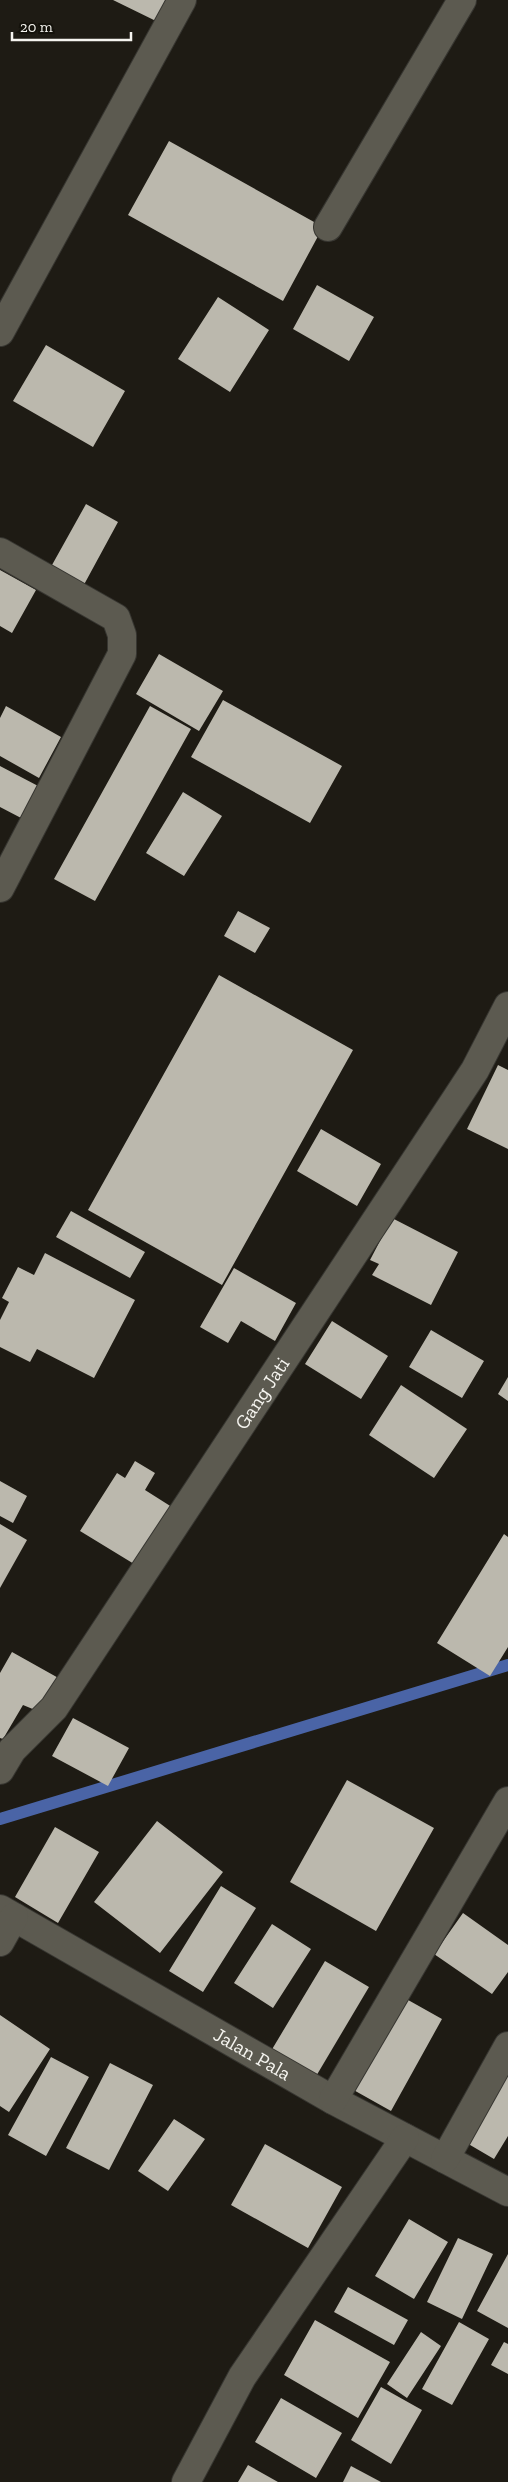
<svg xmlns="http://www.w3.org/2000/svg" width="508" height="2482" viewBox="0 0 508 2482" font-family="'Zilla Slab',serif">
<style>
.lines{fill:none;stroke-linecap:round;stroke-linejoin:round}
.stream{stroke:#4a64a6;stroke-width:12}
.building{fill:#bbb8ad}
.minor-casing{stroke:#373631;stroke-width:30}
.minor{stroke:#5c5a50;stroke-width:28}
.labels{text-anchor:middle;stroke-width:5;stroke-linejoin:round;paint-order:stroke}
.street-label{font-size:20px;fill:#f5f4ef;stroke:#14120b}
</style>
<rect width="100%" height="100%" fill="#1e1b14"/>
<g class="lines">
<path class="stream" d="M0 1819 508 1665"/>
</g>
<path class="building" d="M113 0H170L160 23Z
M169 141 323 227 283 301 128 215Z
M317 285 374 317 349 361 293 329Z
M218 297 269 330 230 392 178 359Z
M46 345 125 391 93 447 13 401Z
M86 504 118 522 80 592 47 574Z
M0 570 36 590 12 633 0 626Z
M159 654 223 691 199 731 136 694Z
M223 700 342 766 310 823 191 757Z
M6 706 61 737 39 778 0 756V718Z
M150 706 191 729 95 901 54 879Z
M0 766 40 787 23 819 0 807Z
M183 792 222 816 184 876 146 853Z
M238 911 270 928 255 953 224 936Z
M219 975 353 1050 222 1285 88 1210Z
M498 1065 508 1070V1149L467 1129Z
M321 1129 381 1164 357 1206 297 1171Z
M71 1211 145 1252 130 1278 56 1237Z
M392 1218 458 1252 431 1305 372 1275 379 1264 370 1260Z
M45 1253 135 1300 94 1378 37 1349 30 1362 0 1347V1320L9 1302 2 1298 18 1267 34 1275Z
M234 1268 296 1303 275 1341 241 1321 228 1343 200 1327Z
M332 1321 388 1356 361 1399 305 1364Z
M431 1330 484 1361 462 1398 409 1367Z
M508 1377V1401L498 1394Z
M401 1385 467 1429 434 1478 369 1435Z
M135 1461 155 1473 145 1490 175 1509 139 1567 80 1531 117 1473 125 1478Z
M0 1481 27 1496 13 1523 0 1516Z
M0 1524 27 1540 0 1588Z
M504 1534 508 1537V1647L490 1676 437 1643Z
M12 1652 62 1680 40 1712 23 1705 3 1739 0 1738V1673Z
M73 1718 129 1748 108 1786 52 1756Z
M347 1780 434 1828 376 1931 290 1882Z
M157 1821 223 1872 160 1953 94 1902Z
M55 1827 99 1852 58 1923 15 1897Z
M221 1886 256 1908 203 1992 169 1971Z
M463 1913 508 1945V1972L492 1994 434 1954Z
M272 1924 311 1949 273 2008 234 1983Z
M325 1961 369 1987 312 2083 268 2056Z
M401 1996 442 2019 391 2111 350 2088Z
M0 2015 50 2049 9 2112 0 2106Z
M51 2057 89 2077 46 2156 8 2135Z
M110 2063 153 2085 109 2170 66 2148Z
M508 2071V2136L494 2159 465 2142Z
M174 2119 205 2139 168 2191 138 2171Z
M265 2144 342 2187 308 2248 231 2205Z
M409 2219 448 2242 414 2299 375 2276Z
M458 2238 493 2254 462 2319 427 2302Z
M508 2254V2328L477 2311Z
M348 2287 408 2320 394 2345 334 2312Z
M315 2320 390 2362 358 2418 284 2375Z
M459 2322 489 2339 452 2405 422 2389Z
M421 2332 441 2346 407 2398 387 2384Z
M504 2342 508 2344V2374L491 2365Z
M381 2387 422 2410 391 2464 351 2440Z
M281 2398 342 2433 316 2478 255 2442Z
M248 2465 278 2482H238Z
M351 2466 381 2482H343Z"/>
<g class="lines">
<g class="minor-casing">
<g id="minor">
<path d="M328 227 462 0"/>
<path d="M0 332 182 0"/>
<path d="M0 552 116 618 122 635V654L0 888"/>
<path id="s1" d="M0 1770 12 1750 54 1708 456 1099 475 1070 508 1006"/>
<path id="s2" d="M0 1909 333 2100 508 2192"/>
<path d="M0 1942 14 1917"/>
<path d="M333 2100 508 1801"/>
<path d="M445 2159 508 2046"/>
<path d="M186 2482 242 2377 405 2138"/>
</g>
</g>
<use href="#minor" class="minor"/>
</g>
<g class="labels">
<g class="street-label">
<text dy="7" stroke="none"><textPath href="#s1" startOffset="460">Gang Jati</textPath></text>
<text dy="7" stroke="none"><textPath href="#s2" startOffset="291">Jalan Pala</textPath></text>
</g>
</g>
<path d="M12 32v8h119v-8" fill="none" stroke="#f5f4ef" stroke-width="2.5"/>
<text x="20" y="32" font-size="15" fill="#f5f4ef" stroke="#14120b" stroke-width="4" paint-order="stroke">20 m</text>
</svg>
